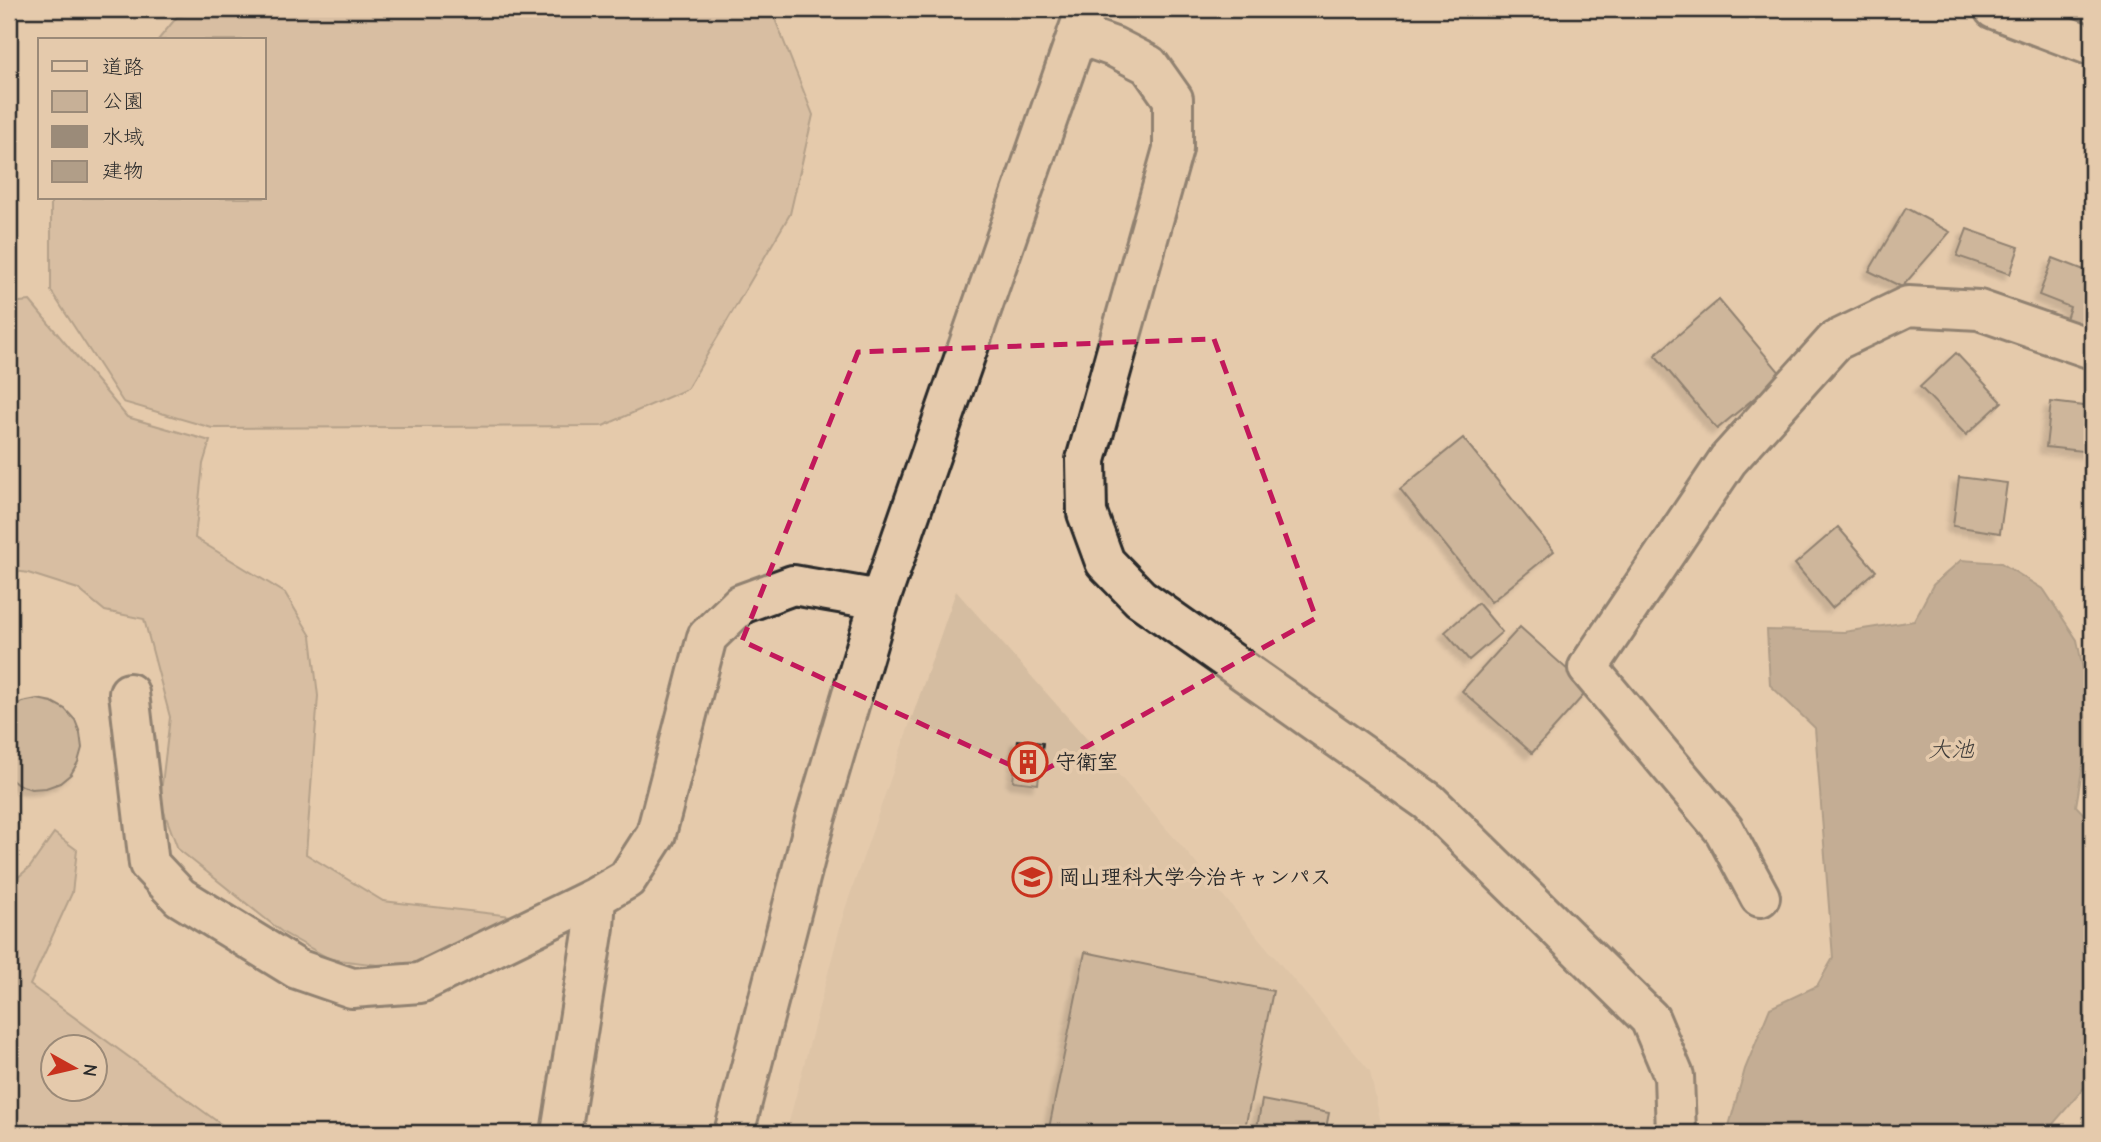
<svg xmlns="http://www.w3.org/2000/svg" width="2101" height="1142" viewBox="0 0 2101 1142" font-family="'Comic Neue','Klee One',sans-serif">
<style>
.built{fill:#d5bda1}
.green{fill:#c7b097;stroke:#796e61;stroke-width:2;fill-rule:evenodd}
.water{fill:#9b8b79;stroke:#6e655a;stroke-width:2}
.building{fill:#b19e88;stroke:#2b2b2b;stroke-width:2;filter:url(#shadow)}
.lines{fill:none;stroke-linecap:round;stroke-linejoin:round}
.minor-casing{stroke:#2b2b2b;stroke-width:44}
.highway-casing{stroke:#2b2b2b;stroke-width:44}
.minor{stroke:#e5caac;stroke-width:38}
.highway{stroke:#e5caac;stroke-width:38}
.marked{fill:none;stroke:#c2185b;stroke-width:5;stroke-dasharray:14 9;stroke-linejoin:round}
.labels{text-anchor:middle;stroke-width:7;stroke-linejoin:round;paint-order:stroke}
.poi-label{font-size:21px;font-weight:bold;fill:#2b2b2b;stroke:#e5caac;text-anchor:start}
.water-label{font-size:23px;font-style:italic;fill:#413e3b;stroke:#e5caac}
</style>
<defs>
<filter id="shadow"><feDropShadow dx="-6" dy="6" stdDeviation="2" flood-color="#0004"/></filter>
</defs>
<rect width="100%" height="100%" fill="#e5caac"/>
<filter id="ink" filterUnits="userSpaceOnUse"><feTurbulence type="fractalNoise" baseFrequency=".0143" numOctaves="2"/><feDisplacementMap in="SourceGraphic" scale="14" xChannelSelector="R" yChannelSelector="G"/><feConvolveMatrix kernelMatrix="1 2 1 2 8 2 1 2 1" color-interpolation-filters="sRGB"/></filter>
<g filter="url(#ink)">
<path class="built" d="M956 591 1179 843 1370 1071 1383 1133H786L844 912Z"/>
<path class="green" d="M208 9H771L813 115 790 214 687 389 603 426 212 428 123 402 51 291V198H264V40H158L177 17Z
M30 301 127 417 210 441 203 464 195 538 285 593 311 636 318 696 306 854 383 901 520 917 411 969 330 959 282 932 178 849 160 801 170 717 144 619 105 611 78 589 28 573 9 570V303Z
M54 833 77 850 72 893 30 985 229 1130 230 1133H9V885L30 867ZM52 1048H94V1090H52Z"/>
<path class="water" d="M1961 560 2001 563 2044 590 2077 640 2092 714V731L2082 770 2076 806 2092 823V1081L2089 1082 2052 1125V1133H1727L1745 1069 1770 1008 1817 986 1833 958 1815 728 1770 685 1767 630 1844 632 1914 621 1933 585Z"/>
<path class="building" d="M1906 208 1950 232 1902 287 1869 271Z
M1967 229 2019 247 2010 274 1957 256Z
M2053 258 2092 273V333L2065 322 2070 307 2039 295Z
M1719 300 1782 375 1717 429 1655 355Z
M1956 353 2002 402 1966 435 1920 387Z
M2051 402 2092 407V452L2046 447Z
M1463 438 1554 551 1491 602 1400 489Z
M1959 477 2007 483 2000 533 1953 526Z
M1838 527 1876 571 1832 608 1795 564Z
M1478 603 1502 632 1469 660 1445 632Z
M1520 627 1589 689 1532 753 1462 691Z
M37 699 52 702 65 709 75 720 80 733 82 748 78 762 71 774 60 783 46 788 31 789 17 784 9 778V710L22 702Z
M1018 740 1043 743 1038 784 1013 781Z
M1085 952 1273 991 1244 1133H1048Z
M1262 1100 1329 1113 1325 1133H1256Z"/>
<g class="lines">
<g class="minor-casing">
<path id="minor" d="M1077 34 1114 47 1149 65 1173 99V149L1086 460 1087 513 1105 562 1140 598 1429 802 1650 1019 1674 1076 1676 1133
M129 693 149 864 180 897 297 969 352 988 420 983 596 897 627 879 656 834 707 637 741 604 793 585 880 600
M1760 897 1724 830 1588 668 1728 460 1835 341 1908 306 1979 310 2092 349
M561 1133 594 927 596 897
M734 1133 815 820 880 600 1086 9"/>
</g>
<g class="highway-casing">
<path id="highway" d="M1994 9 2092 46"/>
</g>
<use href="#minor" class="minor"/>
<use href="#highway" class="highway"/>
</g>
</g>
<path d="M0 0H2101V1142H0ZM1214 339 1316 618 1034 776 742 641 858 352Z" fill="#e5caac" fill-opacity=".55" fill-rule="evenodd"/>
<path class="marked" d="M1214 339 1316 618 1034 776 742 641 858 352Z"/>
<defs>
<g id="building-ring" transform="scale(2.0125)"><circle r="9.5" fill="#e5caac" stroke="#c8321e" stroke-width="1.5"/><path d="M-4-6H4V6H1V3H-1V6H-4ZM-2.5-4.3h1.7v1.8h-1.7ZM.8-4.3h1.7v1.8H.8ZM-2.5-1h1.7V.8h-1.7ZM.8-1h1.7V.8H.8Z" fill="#c8321e"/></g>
<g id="university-ring" transform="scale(2.0125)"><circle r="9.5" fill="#e5caac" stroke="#c8321e" stroke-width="1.5"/><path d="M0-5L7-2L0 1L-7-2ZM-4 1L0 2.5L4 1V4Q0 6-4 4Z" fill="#c8321e"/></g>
</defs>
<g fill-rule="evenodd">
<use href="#building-ring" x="1028" y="762"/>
<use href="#university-ring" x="1032" y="877"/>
</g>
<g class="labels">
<g class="poi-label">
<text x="1055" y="769">守衛室</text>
<text x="1059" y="884">岡山理科大学今治キャンパス</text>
</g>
<g class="water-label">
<text x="1951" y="757">大池</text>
</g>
</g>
<rect width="2101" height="1142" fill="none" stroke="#e5caac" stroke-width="35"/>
<rect x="18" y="18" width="2066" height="1107" fill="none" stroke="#2b2b2b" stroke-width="2.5" filter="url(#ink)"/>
<rect x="38" y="38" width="228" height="161" fill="#e5caac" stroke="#9b8a78" stroke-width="2"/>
<rect x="52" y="61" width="35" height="10" fill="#e5caac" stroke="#9b8a78" stroke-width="2"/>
<text x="102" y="74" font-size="21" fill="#2b2b2b">道路</text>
<rect x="52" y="91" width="35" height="21" fill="#c7b097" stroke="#9b8a78" stroke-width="2"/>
<text x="102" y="108" font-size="21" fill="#2b2b2b">公園</text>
<rect x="52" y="126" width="35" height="21" fill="#9b8b79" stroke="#9b8a78" stroke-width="2"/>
<text x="102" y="144" font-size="21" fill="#2b2b2b">水域</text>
<rect x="52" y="161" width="35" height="21" fill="#b19e88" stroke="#9b8a78" stroke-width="2"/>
<text x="102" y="178" font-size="21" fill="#2b2b2b">建物</text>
<g transform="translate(74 1068) rotate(98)"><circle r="33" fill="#e5caac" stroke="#9b8a78" stroke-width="2"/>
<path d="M0-5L12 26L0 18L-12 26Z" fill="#c8321e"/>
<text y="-10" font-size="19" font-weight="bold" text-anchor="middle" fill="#2b2b2b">N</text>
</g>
</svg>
